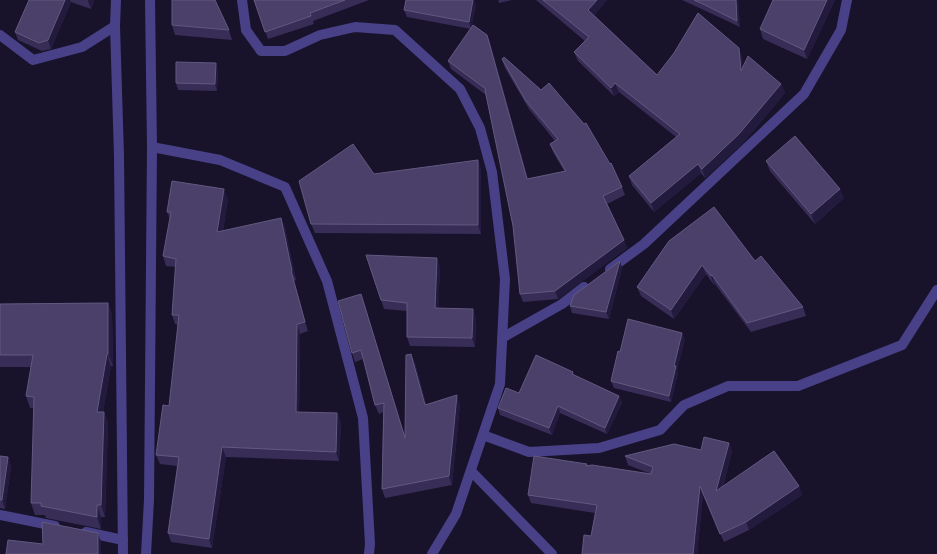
<svg xmlns="http://www.w3.org/2000/svg" width="937" height="554" viewBox="0 0 937 554" font-family="'PT Sans Narrow',sans-serif">
<style>
.lines{fill:none;stroke-linecap:round;stroke-linejoin:round}
.minor{stroke:#484187;stroke-width:10}
.tertiary{stroke:#484187;stroke-width:10}
.wall{fill:#382d57}
.shaded-wall{fill:#231b3e}
.building{fill:#4a4069;stroke:#625980}
</style>
<rect width="100%" height="100%" fill="#18132b"/>
<g class="lines">
<path class="minor" d="M242 0 246 30 261 51H285L320 35 355 27 395 30 460 89 480 128 492 172 505 279 500 384 456 514 432 554
M0 35 33 60 82 47 115 26
M152 147 220 160 285 187 327 281 363 418 370 544 369 554
M610 269 644 244 804 94 841 30 847 0
M502 338 562 304 584 287
M483 435 529 452 599 448 660 430 684 405 728 386H798L902 345 937 290
M471 471 552 554
M0 515 55 526
M86 532 123 540"/>
<path class="tertiary" d="M116 0 115 26 119 156 123 554
M146 554 149 500 152 147 150 0"/>
</g>
<path class="wall" d="M29 0H94L91 9 71 2 51 49 42 51 18 40 15 32Z
M254 0H369L313 21 314 24 268 39Z
M498 0H512L499 3Z
M536 0H607L594 15 657 75 742 57 743 67 781 84 785 93 743 143 705 178 701 173 654 212 632 185 629 176 676 137 619 92 614 96 578 61 574 52 585 41Z
M682 0H738L740 27 708 12Z
M835 0 807 59 763 39 760 29Z
M476 5 471 28 487 35 490 43 528 179 564 171 553 152 550 144 555 141 529 109 505 68 502 59 622 187 625 195 607 204 624 240 627 248 558 299 523 302 520 294 513 226 486 95 451 69 448 61 471 29 407 17 404 10Z
M172 25 229 30 232 40 175 35Z
M218 70 217 91 178 90 176 83Z
M766 161 844 198 815 224 770 171Z
M481 169V234L315 233 311 224 374 174Z
M228 199 223 231 281 218 285 228 296 280 294 281 308 331 300 334 299 412 337 413 341 423 339 461 226 457 212 548 171 542 168 533 177 466 160 464 156 455 169 406 178 325 175 324 172 315 176 267 166 266 163 256 170 219 167 212Z
M669 241 755 261 803 307 806 316 751 332 715 284 714 285 706 274 674 319 641 296 637 287Z
M440 267 438 309 476 318 475 347 410 346 407 337V311L384 309 381 300Z
M622 268 609 319 572 313 570 306Z
M108 303 112 315 113 366H111L103 412H104L108 424 105 517H101V529L46 518 45 515H35L31 503 34 408H30L26 396 31 367H0V304Z
M364 303 405 437 415 363 426 404H460L452 485 385 498 382 489 383 412 379 414 375 405 363 359 355 362 352 353Z
M685 339 677 370 678 373 671 402 614 388 611 381 620 352Z
M573 372 574 375 619 396 622 403 607 434 560 413 552 435 500 415 498 408 519 393Z
M729 443 732 451 723 486H799L802 495 749 530 724 542 703 495 697 554H582L591 536 595 513 531 503 528 495 587 466 651 474 628 465 625 456 701 450Z
M0 456 8 457 11 466 5 509 0 508Z"/>
<path class="shaded-wall" d="M65 0H70L71 2 51 49 48 40Z
M88 0H94L91 9 88 1Z
M473 0H474L476 5 471 29 469 22Z
M597 0H607L592 19 588 10Z
M736 0H738L740 27 737 21Z
M827 0H835L807 59 804 50Z
M487 35 490 43 530 187 527 179Z
M739 48 742 57 744 80 741 71Z
M216 63 218 70 217 91 215 84Z
M615 83 619 92 614 96 611 88Z
M781 84 785 93 743 143 705 178 702 169Z
M478 160 481 169V234L478 225Z
M698 164 701 173 654 212 651 203Z
M224 189 228 199 221 242 217 232Z
M840 189 844 198 815 224 811 214Z
M281 218 285 228 296 280 292 271Z
M624 240 627 248 558 299 555 291Z
M437 258 440 267 438 317 435 308Z
M620 261 622 268 609 319 606 312Z
M702 265 706 274 674 319 671 310Z
M291 271 294 281 308 331 305 322Z
M712 275 715 284 714 285 711 276Z
M361 294 364 303 408 447 405 438Z
M108 303 112 315 113 366 108 354Z
M473 309 476 318 475 347 472 338Z
M297 324 300 334 299 421 296 412Z
M682 333 685 339 677 370 678 373 671 402 669 396 674 366Z
M107 354 111 366 101 424 97 412Z
M411 354 415 363 428 413 425 405Z
M457 395 460 404 452 485 449 476Z
M619 396 622 403 607 434 605 428Z
M558 406 560 413 552 435 549 428Z
M104 412 108 424 105 517 101 505Z
M337 413 341 423 339 461 336 452Z
M729 443 732 451 719 499 716 491Z
M222 447 226 457 212 548 209 539Z
M8 457 11 466 5 509 2 500Z
M700 486 703 495 697 554H693Z
M799 486 802 495 749 530 746 522Z
M97 505 101 517V529L97 517Z
M98 533 101 542V554H98Z"/>
<path class="building" d="M29 0H65L48 40 39 43 15 32Z
M172 0H215L229 30 172 25Z
M254 0H345L310 13 311 16 265 32Z
M406 0H473L469 22 404 10Z
M543 0H597L588 10 657 75 674 53 698 13 739 48 741 71 748 56 781 84 739 134 702 169 698 164 651 203 629 176 680 134 615 83 611 88 574 52 589 37Z
M694 0H736L737 21 705 5Z
M773 0H827L804 50 760 29Z
M473 25 487 35 527 179 566 171 550 144 558 139 526 101 502 59 504 57 541 90 549 83 584 124 586 123 610 164 611 163 622 187 603 196 624 240 555 291 520 294 513 226 485 90 486 89 448 61Z
M176 62 216 63 215 84 176 83Z
M795 136 840 189 811 214 766 161Z
M353 144 374 174 478 160V225L311 224 299 181Z
M172 181 224 189 217 232 281 218 292 271H291L305 322 297 324 296 412 337 413 336 452 222 447 209 539 168 533 179 457 156 455 163 405 169 406 179 315H172L176 259 163 256 171 212H167Z
M714 207 755 261 761 256 803 307 747 323 712 275 711 276 702 265 671 310 637 287 669 241Z
M366 255 437 258 435 308 473 309 472 338 407 337V303L381 300Z
M620 261 606 312 570 306 574 295Z
M361 294 405 438 406 355 411 354 425 405 457 395 449 476 382 489 384 403 375 405 361 350 352 353 338 301Z
M108 303V354H107L97 412H104L101 505H97V517L41 506V503H31L34 397 26 396 33 355H0V304Z
M628 319 682 333 674 366H676L669 396 611 381 618 351 620 352Z
M536 355 573 372 572 374 619 396 605 428 558 406 549 428 498 408 506 388 519 393Z
M704 437 729 443 716 491 774 451 799 486 746 522 720 534 700 486 693 554H582L584 535 591 536 597 505 528 495 534 456 587 464 586 466 592 465 651 474 653 467 625 456 674 444 701 450Z
M0 456 8 457 2 500H0Z
M42 522 98 533V554H6L8 540 43 544Z"/>
</svg>
